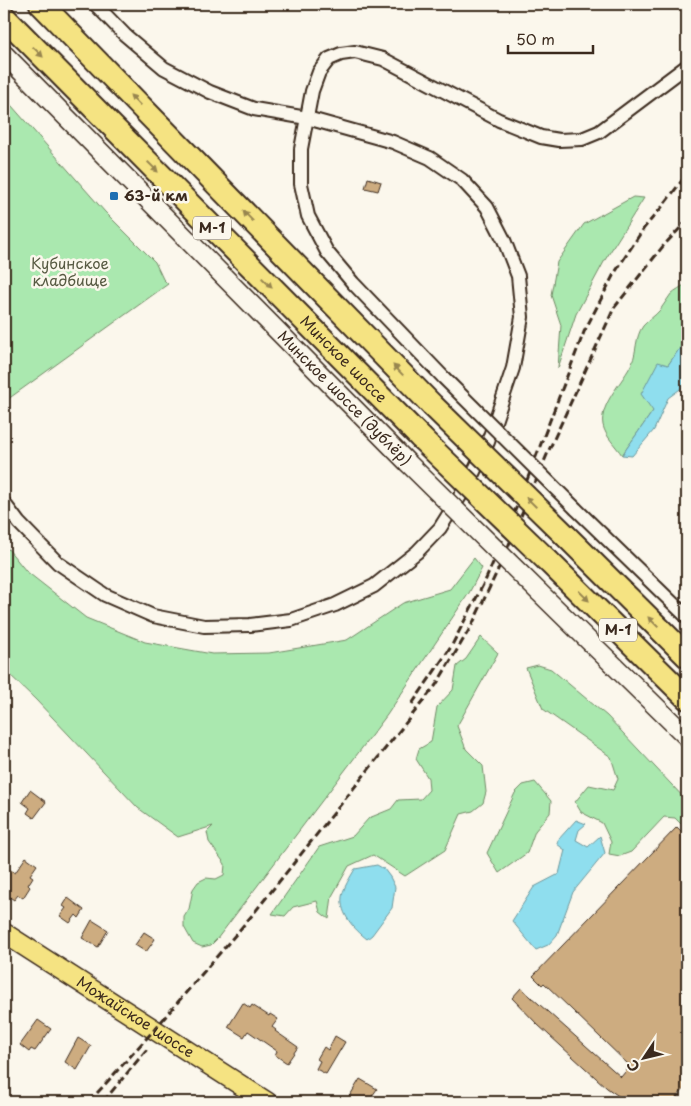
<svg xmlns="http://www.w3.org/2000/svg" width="691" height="1106" viewBox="0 0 691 1106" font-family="'Playpen Sans',sans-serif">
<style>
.green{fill:#aae8af;stroke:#728966}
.water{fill:#8fdeee;stroke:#6d969b}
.building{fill:#cdac80;stroke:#3b2a1e}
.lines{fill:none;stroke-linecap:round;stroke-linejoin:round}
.street-casing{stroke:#3b2a1e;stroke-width:16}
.secondary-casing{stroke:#3b2a1e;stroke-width:21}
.primary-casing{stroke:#3b2a1e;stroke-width:22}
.highway-casing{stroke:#3b2a1e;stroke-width:26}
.street{stroke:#fbf7ec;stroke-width:12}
.secondary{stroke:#fbf7ec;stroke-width:18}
.primary{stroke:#f5e382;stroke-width:19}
.highway{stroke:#f5e382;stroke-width:22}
.rail{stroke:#3b2a1e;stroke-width:3;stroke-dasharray:8 4;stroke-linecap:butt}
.street-bridge-casing{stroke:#3b2a1e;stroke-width:16;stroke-linecap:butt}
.secondary-bridge-casing{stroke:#3b2a1e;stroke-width:21;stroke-linecap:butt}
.highway-bridge-casing{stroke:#3b2a1e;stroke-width:26;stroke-linecap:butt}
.street-bridge{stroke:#fbf7ec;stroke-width:12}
.secondary-bridge{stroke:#fbf7ec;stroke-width:18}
.highway-bridge{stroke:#f5e382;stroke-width:22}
.oneway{fill:#988650}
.poi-dot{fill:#1f6fb2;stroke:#fbf7ec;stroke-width:2}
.labels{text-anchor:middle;stroke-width:5;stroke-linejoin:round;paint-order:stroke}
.shield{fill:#fbf7ec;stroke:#75685c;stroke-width:1}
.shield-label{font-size:14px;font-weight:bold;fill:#3b2a1e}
.poi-label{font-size:15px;font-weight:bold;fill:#3b2a1e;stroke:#fbf7ec;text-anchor:start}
.park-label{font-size:15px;fill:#575a42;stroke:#fbf7ec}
.street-label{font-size:15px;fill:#3b2a1e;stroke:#fbf7ec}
</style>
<rect width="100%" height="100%" fill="#fbf7ec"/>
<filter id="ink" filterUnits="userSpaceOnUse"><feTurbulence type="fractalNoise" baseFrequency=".02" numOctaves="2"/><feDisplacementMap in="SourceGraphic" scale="10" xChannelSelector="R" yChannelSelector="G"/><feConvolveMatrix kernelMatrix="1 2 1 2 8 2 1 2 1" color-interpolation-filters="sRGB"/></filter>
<g filter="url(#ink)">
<path class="green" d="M4 97 105 212 155 262 163 279 168 284 4 402Z
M633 197 644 198 605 260 576 314 558 368 561 325 551 295 557 262 584 224Z
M687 283V338L668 365 653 411 622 455C616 446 605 436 603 425 599 404 624 381 632 363 637 351 635 337 643 326 648 320 655 316 660 310 664 305 667 299 671 294 675 290 682 287 687 283Z
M4 544 26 571 86 618 145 642 212 654 269 653 347 640 403 603 450 589 474 558 482 568 469 593 387 715 217 939 211 945 202 947 193 943 184 927V917L189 909 193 889 198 882 206 878 216 879 224 875 225 864 209 842 207 832 213 826 178 837 138 808 36 700 4 669Z
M481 637 498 653 457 726 466 749 483 766 486 792 483 803 473 811 461 814 445 850 405 876 373 855 349 866 332 896 329 919 320 912 317 901 293 907 285 916 272 914 319 847 353 836 369 818 391 809 398 800 421 799 429 790 428 778 416 759 419 749 431 742 437 707 453 690 457 666 466 659Z
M538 665 551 669 607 716 687 801V830L675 818 664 817 631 852 620 856 609 854 611 842 602 823 581 812 575 802 589 785 613 790 618 779 611 757 543 709 526 668Z
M535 782 551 801 550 813 535 831 527 853 499 873 487 853 515 793 523 785Z"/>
<path class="water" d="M687 338V384L668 398 654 430 632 456 622 455 653 411 641 394 658 362 668 365Z
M576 820 586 824 579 830 576 840 588 847 600 836 605 853 573 892 557 935 548 945 536 950 512 921 534 887 559 874 565 850 557 844 558 840Z
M377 865 384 869 390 877 395 887 392 908 372 935 367 939C354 929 340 914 342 897 343 888 351 876 355 869Z"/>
<path class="building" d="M368 178 381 182 378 191 365 188Z
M30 790 46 802 34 818 27 813 30 808 22 802Z
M677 827 687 837V1086L672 1102H627L607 1088 538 1025 512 998 521 988 621 1077 630 1066 544 983 542 985 533 976Z
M26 857 37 865 30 875 33 877 28 885 30 887 23 898 18 895 14 900 4 893V889L8 883 4 880V878L9 869 15 873Z
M68 898 84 910 79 918 76 915 70 923 60 916 66 908 63 906Z
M92 920 108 930 98 947 82 938Z
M144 932 155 939 146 952 135 945Z
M243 1003 250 1008 252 1005 269 1016 270 1014 278 1019 272 1027 276 1030 275 1031 298 1047 287 1063 275 1055 277 1051 248 1031 244 1037 228 1027Z
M38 1020 51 1029 35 1051 31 1049 29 1052 20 1045Z
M335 1036 345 1042 326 1074 316 1069 320 1061 317 1059 324 1047 328 1050Z
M78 1038 91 1046 77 1070 65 1062Z
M360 1079 377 1089 368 1102H346Z"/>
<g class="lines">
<g class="street-casing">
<path id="street" d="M444 378 353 283 327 252 308 216 301 184V149L312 91 319 72 329 59 341 54 355 52 383 59 499 120 541 137 559 140 582 139 599 132 687 66
M4 503 19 523 58 563 105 595 153 616 204 626 250 625 291 620 335 605 374 586 417 552 440 528 469 482 488 442 513 368 522 317 518 276 504 240 487 207 462 180 430 158 393 142 307 118 254 109 210 92 164 68 125 35 95 4
M576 509 687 617"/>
</g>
<g class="secondary-casing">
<g id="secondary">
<path id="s1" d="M4 54 408 463"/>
<path d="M539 592 687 737"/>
</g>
</g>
<g class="primary-casing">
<g id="primary">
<path id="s2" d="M4 933 267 1102"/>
</g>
</g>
<g class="highway-casing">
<g id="highway">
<path d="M41 4 432 405"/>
<path id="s3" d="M4 17 421 438"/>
<path d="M566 536 687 656"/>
<path d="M549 562 687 698"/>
</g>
</g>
<use href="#street" class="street"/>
<use href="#secondary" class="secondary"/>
<use href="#primary" class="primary"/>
<use href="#highway" class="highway"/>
<path class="rail" d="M412 704 451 647 486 579 517 506 584 332 614 274 644 228 662 207 687 174
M89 1102 154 1030 254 913 436 685 472 625 502 561 549 450 614 308 664 245 687 221
M103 1102 148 1048"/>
<g class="street-bridge-casing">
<path id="street-bridge" d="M444 378 576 509"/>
</g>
<g class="secondary-bridge-casing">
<path id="secondary-bridge" d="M408 463 539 592"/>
</g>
<g class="highway-bridge-casing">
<path id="highway-bridge" d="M432 405 566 536
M421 438 549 562"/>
</g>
<use href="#street-bridge" class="street-bridge"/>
<use href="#secondary-bridge" class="secondary-bridge"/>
<use href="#highway-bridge" class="highway-bridge"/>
</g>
<defs><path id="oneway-solid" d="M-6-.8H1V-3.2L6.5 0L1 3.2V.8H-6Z" transform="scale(1.25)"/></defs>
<g class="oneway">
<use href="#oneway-solid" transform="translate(38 52) rotate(45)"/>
<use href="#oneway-solid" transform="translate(135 100) rotate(-134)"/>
<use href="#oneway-solid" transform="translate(153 167) rotate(45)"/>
<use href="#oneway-solid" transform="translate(248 216) rotate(-134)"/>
<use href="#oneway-solid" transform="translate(267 283) rotate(45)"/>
<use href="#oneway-solid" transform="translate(398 370) rotate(-134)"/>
<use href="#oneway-solid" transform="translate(531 502) rotate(-135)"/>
<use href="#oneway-solid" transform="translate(584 596) rotate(44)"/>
<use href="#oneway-solid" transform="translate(653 622) rotate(-135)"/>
</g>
</g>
<rect class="poi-dot" x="109" y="191" width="10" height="10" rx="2.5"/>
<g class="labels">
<g class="shield">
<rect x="193" y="216.5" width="38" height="23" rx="4"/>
<rect x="599" y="618.5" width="38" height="23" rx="4"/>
</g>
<g class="shield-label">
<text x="212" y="233">М-1</text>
<text x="618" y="635">М-1</text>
</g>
<g class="poi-label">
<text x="124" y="201">63-й км</text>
</g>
<g class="park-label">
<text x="70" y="269">Кубинское<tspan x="70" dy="17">кладбище</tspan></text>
</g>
<g class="street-label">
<text dy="5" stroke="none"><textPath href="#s3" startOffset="482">Минское шоссе</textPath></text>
<text dy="5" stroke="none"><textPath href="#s1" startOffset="484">Минское шоссе (дублёр)</textPath></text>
<text dy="5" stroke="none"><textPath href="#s2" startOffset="156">Можайское шоссе</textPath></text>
</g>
</g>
<rect width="691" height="1106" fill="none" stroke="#fbf7ec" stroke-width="20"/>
<rect x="10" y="10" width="671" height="1086" fill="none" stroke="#3b2a1e" stroke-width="2" filter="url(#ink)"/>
<g transform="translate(644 1058) rotate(235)" stroke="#fbf7ec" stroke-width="4" paint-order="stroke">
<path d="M0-4L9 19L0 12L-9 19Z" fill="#3b2a1e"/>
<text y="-8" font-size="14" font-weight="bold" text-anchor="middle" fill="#3b2a1e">С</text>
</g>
<path d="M508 45v8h85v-8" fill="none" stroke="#3b2a1e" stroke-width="2.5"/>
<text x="516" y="45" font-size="15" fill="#3b2a1e" stroke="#fbf7ec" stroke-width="4" paint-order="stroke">50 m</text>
</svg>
